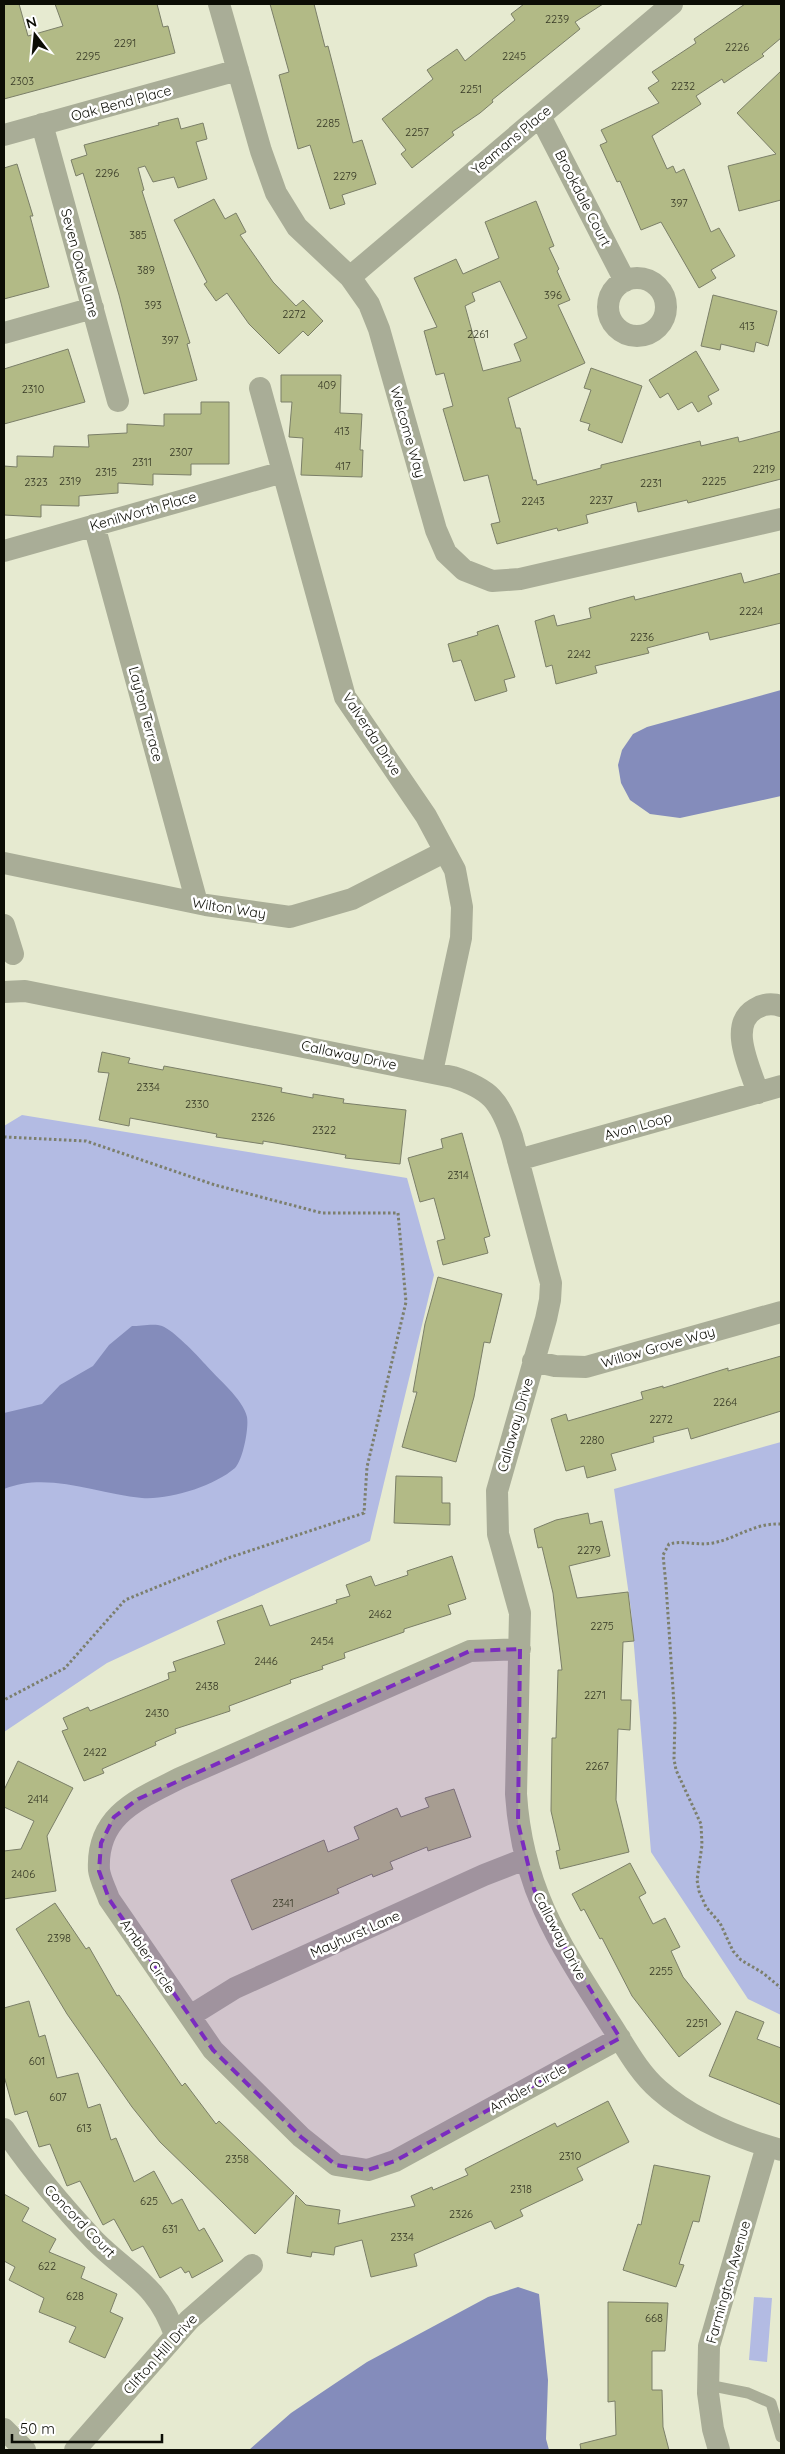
<svg xmlns="http://www.w3.org/2000/svg" width="785" height="2454" viewBox="0 0 785 2454" font-family="Quicksand,sans-serif">
<style>
.green{fill:#b3bbe3}
.water{fill:#848cbb}
.building{fill:#b2ba86;stroke:#7b7f68;fill-rule:evenodd}
.lines{fill:none;stroke-linecap:round;stroke-linejoin:round}
.path{stroke:#7c7f6d;stroke-width:3;stroke-dasharray:2.5 2.5;stroke-linecap:butt}
.service{stroke:#a9ad97;stroke-width:11}
.minor{stroke:#a9ad97;stroke-width:22}
.marked{fill:#7b2cbf;fill-opacity:0.2;stroke:#7b2cbf;stroke-width:4;stroke-dasharray:10 6;stroke-linejoin:round}
.labels{text-anchor:middle;stroke-width:5;stroke-linejoin:round;paint-order:stroke}
.number-label{font-size:11px;fill:#363825}
.street-label{font-size:14px;fill:#0c0d05;stroke:#fff}
</style>
<rect width="100%" height="100%" fill="#e6ead0"/>
<path class="green" d="M22 1115 407 1178 434 1275 370 1541 107 1663 4 1732V1126Z
M781 1442V2015L748 1999 651 1852 631 1610 614 1489Z
M754 2297 772 2298 767 2362 749 2360Z"/>
<path class="water" d="M781 690V796L680 818 650 814 630 800 621 783 618 765 622 750 633 734 647 727Z
M132 1326C140 1326 155 1323 162 1326 173 1330 197 1355 205 1364 216 1377 244 1400 247 1417 249 1428 243 1460 235 1468 214 1486 170 1500 142 1498 97 1494 48 1471 4 1489V1413L42 1404 60 1385 93 1366 109 1345Z
M518 2287 539 2294 548 2380 546 2439 549 2450H249L291 2413 367 2362 488 2297Z"/>
<path class="building" d="M4 4H19L28 36 63 26 55 4H157L163 27 168 26 175 53 4 99Z
M270 4H314L325 47 328 46 353 143 362 140 376 184 342 195 345 204 330 209 310 145 298 149 279 75 289 72Z
M524 4H603L575 22 580 29 492 100 493 102 480 113 452 132 454 135 412 168 401 154 406 150 382 119 433 79 427 70 457 49 465 61 515 20 511 14Z
M745 4H781V38L762 54 764 56 724 83 722 79 696 96 701 104 652 136 667 169 673 166 676 173 684 169 711 232 719 228 735 256 711 270 716 278 699 288 661 222 641 230 620 181 617 182 600 145 607 142 601 130 659 103 648 88 659 81 652 72 696 43 694 39Z
M781 71V200L739 211 728 166 776 154 737 113Z
M178 118 181 129 203 123 207 139 196 142 207 179 178 188 174 177 153 182 145 166 138 168 144 190 142 191 190 343 187 344 197 380 144 394 119 295 83 173 76 176 71 160 87 155 84 145 159 125 158 123Z
M17 164 33 216H30L49 287 4 299V168Z
M214 199 225 219 236 213 246 232 240 235 273 282 296 306 303 300 323 321 308 336 303 331 279 354 249 324 227 293 216 301 204 284 207 282 174 220Z
M536 201 554 246 549 248 559 269 557 271 570 300 558 305 585 363 508 398 516 428H520L533 480H536L537 485 601 468V465L700 441 701 446 738 437 739 442 781 431V479L688 503 687 500 638 512 636 502 586 515 588 523 558 531 557 528 497 544 491 524 500 522 488 475 464 481 443 409 453 406 444 373 436 375 424 331 437 327 414 278 456 259 463 274 499 258 485 222ZM500 281 527 338 514 344 521 361 483 371 465 306 475 301 472 293Z
M713 295 777 311 768 346 756 342 754 352 721 344 720 350 701 346Z
M68 349 85 402 4 424V369Z
M696 351 719 390 708 396 712 404 698 412 692 402 678 410 668 393 660 398 649 380Z
M591 368 642 386 622 443 588 430 590 424 580 421 591 390 584 388Z
M281 375H341L340 413 362 414 360 450H363L362 477 301 475 303 438 289 437 292 402H281Z
M201 402H229V464H191V475L153 474V485L118 483V493L79 496V506L41 505V517L4 515V466L17 467V456L53 457 54 446 89 447 88 435 127 433V424L164 426V414H201Z
M741 573 744 583 781 573V623L710 640 708 632 647 648 649 653 595 666 597 673 556 684 552 665 546 667 535 621 554 615 557 626 591 618 589 608 634 596 635 600Z
M498 625 515 677 504 680 507 691 475 701 461 660 453 662 448 644 478 635 477 632Z
M102 1052 130 1058 128 1063 163 1070 164 1066 282 1088 281 1092 313 1098V1094L344 1099 343 1103 406 1110 400 1164 345 1158 346 1155 263 1141V1144L216 1137 217 1134 130 1118 129 1126 99 1120 109 1073 98 1072Z
M462 1133 490 1236 484 1238 488 1253 443 1265 437 1241 445 1239 434 1198 420 1202 408 1158 443 1148 441 1139Z
M438 1277 502 1294 490 1343 484 1342 474 1397 456 1462 402 1447 417 1392H413L425 1324Z
M781 1356V1411L691 1439 688 1428 653 1437 654 1442 611 1454 616 1470 587 1478 584 1466 566 1471 551 1419 566 1414 568 1421 643 1399 641 1392 663 1386V1388L728 1368V1371Z
M396 1476 442 1477V1503H450V1525L394 1523Z
M588 1513 590 1524 602 1521 610 1556 569 1566 577 1598 628 1592 634 1641 623 1642 621 1700H631L630 1730 618 1729 616 1800 629 1852 560 1869 556 1851 560 1850 551 1811 552 1738H556L558 1670H562L553 1593 542 1547 538 1548 534 1529 556 1520Z
M452 1556 466 1599 448 1605 451 1614 404 1629V1632L344 1653 345 1658 322 1666 323 1669 290 1680 291 1683 229 1706 230 1711 175 1729 176 1733 155 1742 156 1745 102 1769 104 1773 84 1781 62 1731 68 1729 63 1718 88 1707 90 1711 169 1679 168 1673 176 1671 173 1662 225 1644 217 1621 262 1605 270 1626 337 1603 336 1600 350 1596 346 1585 371 1576 375 1586 408 1575 407 1571Z
M18 1761 73 1788 47 1836 56 1891 4 1899V1851L21 1849 34 1821 4 1807V1790Z
M454 1789 471 1837 428 1851 427 1847 390 1862 393 1869 373 1877 372 1874 337 1889 339 1893 252 1930 231 1880 324 1840 328 1852 359 1839 354 1827 397 1808 401 1817 429 1807 425 1798Z
M630 1863 646 1893 639 1897 653 1924 665 1918 680 1947 671 1951 683 1977 721 2024 679 2057 632 1996 602 1938 600 1939 584 1909 581 1911 572 1894Z
M55 1903 86 1949 89 1947 117 1996 119 1995 182 2086 185 2083 216 2124 219 2121 294 2193 255 2234 160 2142 132 2107 67 2014 16 1929Z
M29 2001 39 2037 45 2035 57 2078 78 2073 88 2108 100 2104 111 2140 116 2138 134 2182 154 2171 172 2204 182 2199 199 2231 204 2228 223 2261 192 2278 189 2271 185 2273 181 2267 160 2278 143 2246 132 2251 114 2219 103 2225 80 2181 67 2186 50 2144 39 2147 27 2111 15 2115 4 2076V2008Z
M736 2011 764 2022 757 2039 781 2048V2105L709 2076Z
M608 2101 629 2142 577 2168 583 2180 520 2210 523 2216 495 2229 491 2221 414 2254 417 2266 371 2277 362 2240 335 2247 334 2255 312 2252 311 2257 287 2253 296 2195 306 2205 340 2210 338 2224 415 2206 411 2196 432 2187 433 2190 468 2175 465 2169 555 2123 557 2127Z
M654 2165 710 2176 699 2222 693 2221 679 2264 684 2265 676 2287 623 2270 638 2224 641 2225Z
M4 2194 29 2208 22 2221 56 2239 49 2252 85 2267 81 2278 117 2294 110 2312 123 2318 105 2358 69 2342 76 2327 39 2312 44 2298 9 2280 15 2267 4 2261Z
M608 2302 668 2303 665 2351H652V2390H662L663 2427 669 2450H581L580 2444 616 2435 615 2401 608 2402Z"/>
<g class="lines">
<path class="path" d="M4 1137 86 1141 215 1185 322 1213H398L406 1302 367 1467 364 1513 228 1558 125 1600 65 1668 4 1700
M781 1524C753 1523 738 1538 713 1543 698 1546 684 1540 669 1544L663 1555 666 1585 675 1719 674 1759 676 1770 701 1824 702 1845 697 1880 699 1891 706 1907 720 1923 733 1951 741 1960 763 1973 781 1988"/>
<path class="service" d="M708 2385 748 2393 771 2403 781 2437"/>
<path class="minor" d="M219 4 261 151 276 193 297 227 350 277 369 304 379 329 436 530 446 553 464 570 492 581 520 579 781 519
M540 116 625 281
M42 124 118 401
M4 135 238 70
M350 277 672 4
M608 307a29 29 0 1 1 58 0a29 29 0 1 1-58 0Z
M4 333 93 308
M260 388 345 697 426 816 455 870 462 907 461 938 432 1072
M94 525 197 903
M4 551 283 472
M4 863 206 905 290 917 352 899 444 852
M4 925 13 954
M4 992 25 991 453 1077C490 1089 500 1101 512 1137L551 1283 550 1300 546 1319 497 1491 498 1534 520 1613 516 1794C522 1888 559 1943 608 2020 624 2044 637 2071 659 2090 693 2120 738 2138 781 2150
M758 1093C751 1070 727 1025 755 1009 763 1004 772 1003 781 1006
M518 1160 781 1086
M533 1361 555 1366 586 1367 781 1312
M520 1649 470 1651 180 1778C139 1799 96 1815 99 1870 100 1879 106 1890 109 1899L213 2050 301 2137 336 2165 368 2170 395 2161 620 2038
M190 2016 235 1988 484 1875 525 1859
M4 2129C31 2169 61 2205 95 2241 130 2276 157 2283 175 2335
M4 2429 25 2450
M75 2450 189 2320 252 2265
M719 2450 713 2429 708 2393 709 2346 767 2146"/>
</g>
<path class="marked" d="M520 1649 518 1823 534 1889 550 1923 620 2038 395 2161 368 2170 336 2165 301 2137 213 2050 109 1899 99 1871 101 1843 114 1817 138 1799 470 1651Z"/>
<g class="labels">
<g class="number-label">
<text x="557" y="23">2239</text>
<text x="125" y="47">2291</text>
<text x="737" y="51">2226</text>
<text x="88" y="60">2295</text>
<text x="514" y="60">2245</text>
<text x="22" y="85">2303</text>
<text x="683" y="90">2232</text>
<text x="471" y="93">2251</text>
<text x="328" y="127">2285</text>
<text x="417" y="136">2257</text>
<text x="107" y="177">2296</text>
<text x="345" y="180">2279</text>
<text x="679" y="207">397</text>
<text x="138" y="239">385</text>
<text x="146" y="274">389</text>
<text x="553" y="299">396</text>
<text x="153" y="309">393</text>
<text x="294" y="318">2272</text>
<text x="747" y="330">413</text>
<text x="478" y="338">2261</text>
<text x="170" y="344">397</text>
<text x="327" y="389">409</text>
<text x="33" y="393">2310</text>
<text x="342" y="435">413</text>
<text x="181" y="456">2307</text>
<text x="142" y="466">2311</text>
<text x="343" y="470">417</text>
<text x="764" y="473">2219</text>
<text x="106" y="476">2315</text>
<text x="70" y="485">2319</text>
<text x="714" y="485">2225</text>
<text x="36" y="486">2323</text>
<text x="651" y="487">2231</text>
<text x="601" y="504">2237</text>
<text x="533" y="505">2243</text>
<text x="751" y="615">2224</text>
<text x="642" y="641">2236</text>
<text x="579" y="658">2242</text>
<text x="148" y="1091">2334</text>
<text x="197" y="1108">2330</text>
<text x="263" y="1121">2326</text>
<text x="324" y="1134">2322</text>
<text x="458" y="1179">2314</text>
<text x="725" y="1406">2264</text>
<text x="661" y="1423">2272</text>
<text x="592" y="1444">2280</text>
<text x="589" y="1554">2279</text>
<text x="380" y="1618">2462</text>
<text x="602" y="1630">2275</text>
<text x="322" y="1645">2454</text>
<text x="266" y="1665">2446</text>
<text x="207" y="1690">2438</text>
<text x="595" y="1699">2271</text>
<text x="157" y="1717">2430</text>
<text x="95" y="1756">2422</text>
<text x="597" y="1770">2267</text>
<text x="38" y="1803">2414</text>
<text x="23" y="1878">2406</text>
<text x="283" y="1907">2341</text>
<text x="59" y="1942">2398</text>
<text x="661" y="1975">2255</text>
<text x="697" y="2027">2251</text>
<text x="37" y="2065">601</text>
<text x="58" y="2101">607</text>
<text x="84" y="2132">613</text>
<text x="570" y="2160">2310</text>
<text x="237" y="2163">2358</text>
<text x="521" y="2193">2318</text>
<text x="149" y="2205">625</text>
<text x="461" y="2218">2326</text>
<text x="170" y="2233">631</text>
<text x="402" y="2241">2334</text>
<text x="47" y="2270">622</text>
<text x="75" y="2300">628</text>
<text x="654" y="2322">668</text>
</g>
<g class="street-label">
<text transform="translate(121 103) rotate(-15)" y="5">Oak Bend Place</text>
<text transform="translate(511 140) rotate(-40)" y="5">Yeamans Place</text>
<text transform="translate(583 198) rotate(63)" y="5">Brookdale Court</text>
<text transform="translate(80 263) rotate(75)" y="5">Seven Oaks Lane</text>
<text transform="translate(408 432) rotate(74)" y="5">Welcome Way</text>
<text transform="translate(143 511) rotate(-16)" y="5">KenilWorth Place</text>
<text transform="translate(146 714) rotate(75)" y="5">Layton Terrace</text>
<text transform="translate(372 734) rotate(57)" y="5">Valverda Drive</text>
<text transform="translate(229 908) rotate(9)" y="5">Wilton Way</text>
<text transform="translate(349 1055) rotate(12)" y="5">Callaway Drive</text>
<text transform="translate(638 1126) rotate(-16)" y="5">Avon Loop</text>
<text transform="translate(658 1347) rotate(-16)" y="5">Willow Grove Way</text>
<text transform="translate(515 1425) rotate(-74)" y="5">Callaway Drive</text>
<text transform="translate(355 1934) rotate(-24)" y="5">Mayhurst Lane</text>
<text transform="translate(560 1936) rotate(62)" y="5">Callaway Drive</text>
<text transform="translate(148 1956) rotate(56)" y="5">Ambler Circle</text>
<text transform="translate(528 2088) rotate(-29)" y="5">Ambler Circle</text>
<text transform="translate(80 2221) rotate(46)" y="5">Concord Court</text>
<text transform="translate(728 2282) rotate(-74)" y="5">Farmington Avenue</text>
<text transform="translate(160 2354) rotate(-48)" y="5">Clifton Hill Drive</text>
</g>
</g>
<rect width="785" height="2454" fill="none" stroke="#0c0d05" stroke-width="10"/>
<g transform="translate(35 35) rotate(344)" stroke="#ffffff" stroke-width="4" paint-order="stroke">
<path d="M0-4L9 19L0 12L-9 19Z" fill="#0c0d05"/>
<text y="-8" font-size="14" font-weight="bold" text-anchor="middle" fill="#0c0d05">N</text>
</g>
<path d="M12 2434v8h150v-8" fill="none" stroke="#0c0d05" stroke-width="2.5"/>
<text x="20" y="2434" font-size="15" fill="#0c0d05" stroke="#ffffff" stroke-width="4" paint-order="stroke">50 m</text>
</svg>
